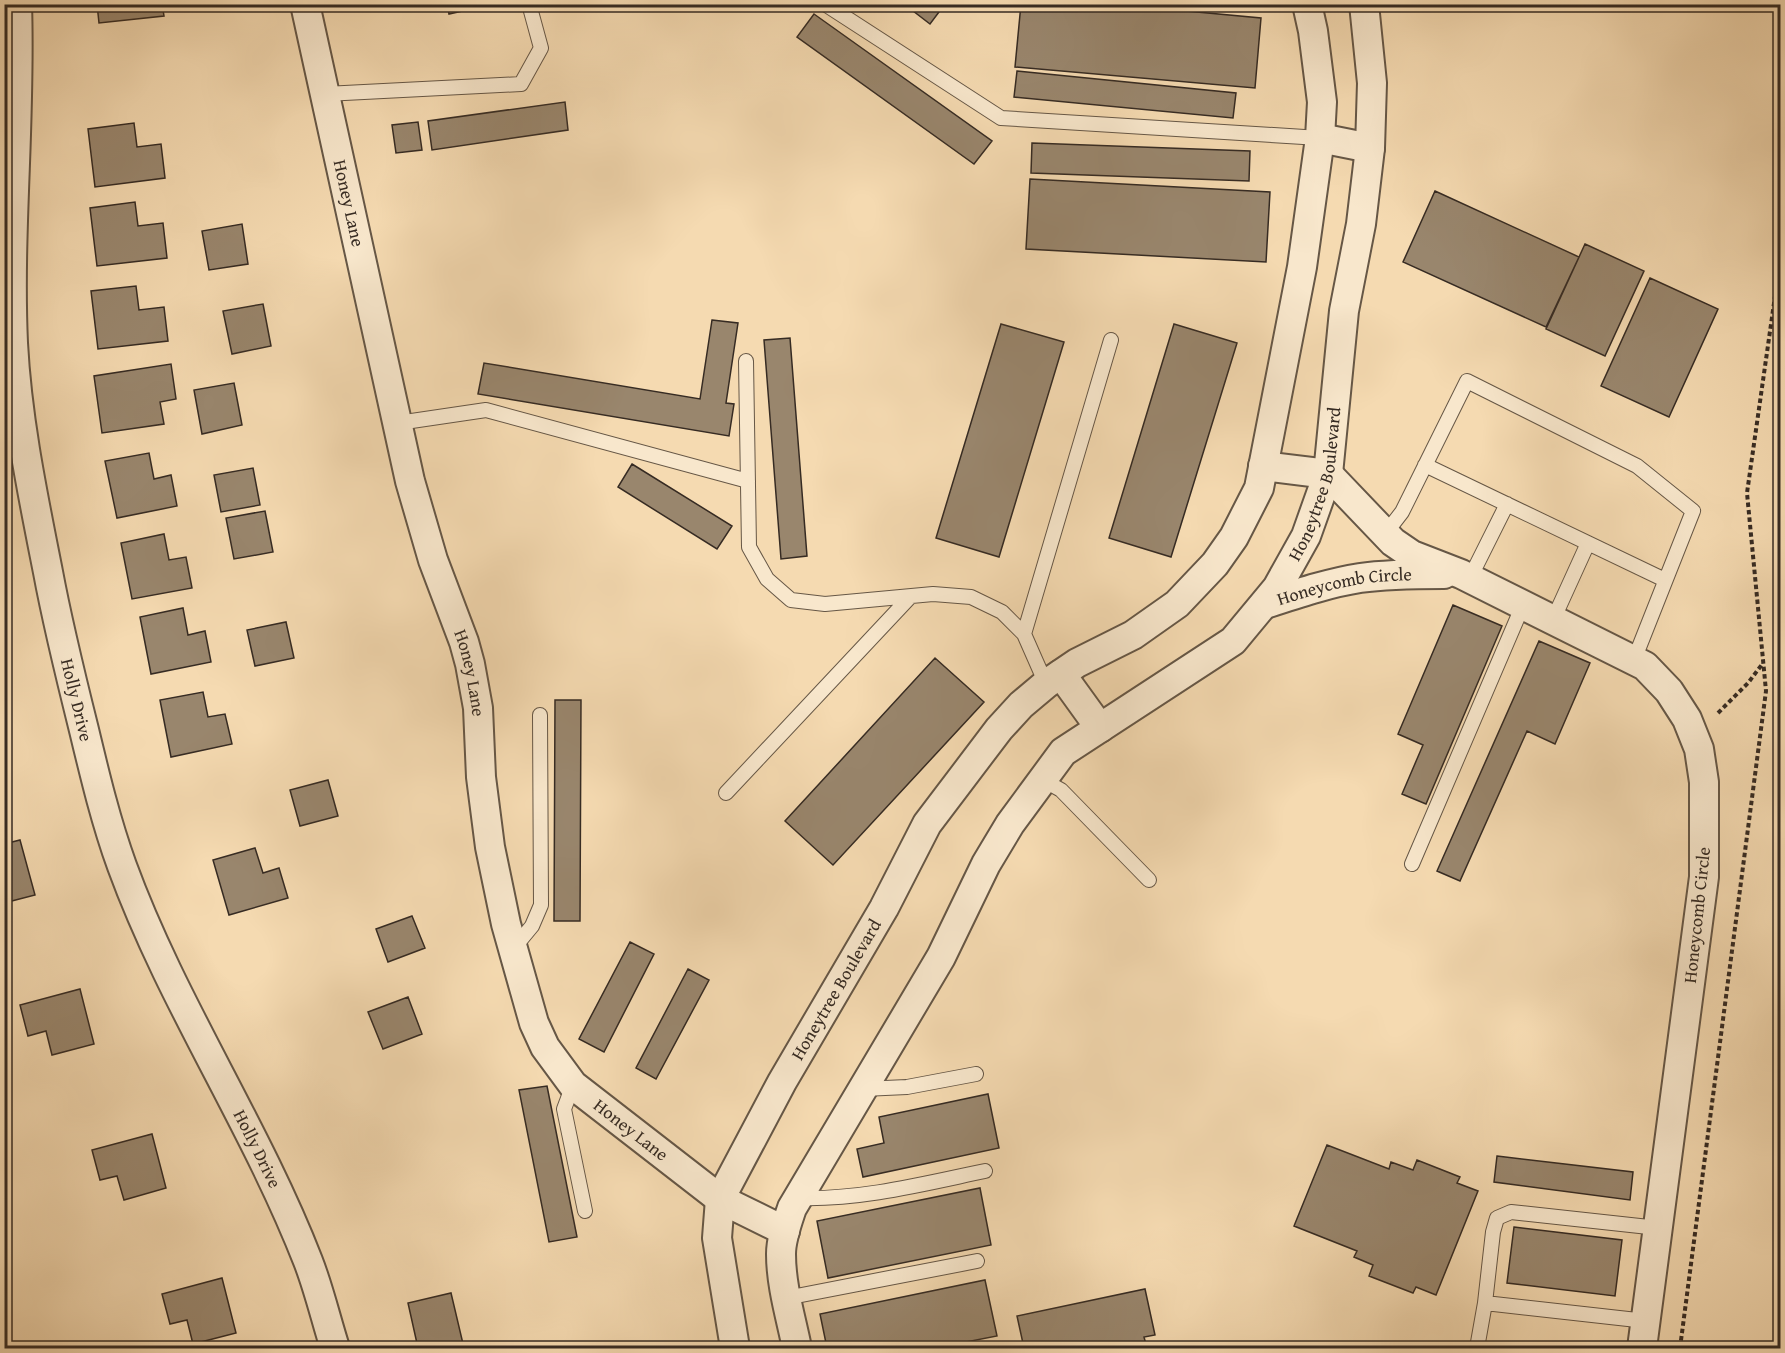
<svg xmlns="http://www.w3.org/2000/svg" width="1785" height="1353" viewBox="0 0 1785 1353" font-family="'Gentium Book Plus',serif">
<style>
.building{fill:#99866d;stroke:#362b23;stroke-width:1.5}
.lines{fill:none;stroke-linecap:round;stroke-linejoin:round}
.service-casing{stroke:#665746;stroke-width:16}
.minor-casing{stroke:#665746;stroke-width:32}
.path{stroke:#362b23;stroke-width:4;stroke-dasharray:4.5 3;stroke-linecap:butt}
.service{stroke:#f8e7cc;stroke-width:14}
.minor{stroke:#f8e7cc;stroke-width:28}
.labels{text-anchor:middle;stroke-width:5;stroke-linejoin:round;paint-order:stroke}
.street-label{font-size:18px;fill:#362b23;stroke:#f8e7cc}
</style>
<rect width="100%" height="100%" fill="#f5dab1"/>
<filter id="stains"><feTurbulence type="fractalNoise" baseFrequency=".00333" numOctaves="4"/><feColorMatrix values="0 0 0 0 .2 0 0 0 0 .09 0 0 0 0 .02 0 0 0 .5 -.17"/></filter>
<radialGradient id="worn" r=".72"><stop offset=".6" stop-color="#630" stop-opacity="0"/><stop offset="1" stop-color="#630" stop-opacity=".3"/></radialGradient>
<path class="building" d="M97 4H162L164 16 99 23Z
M447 4H476V8L449 14Z
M904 4H945L930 24Z
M1021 4H1111L1261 18 1255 88 1015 67Z
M814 14 992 141 974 164 797 37Z
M1017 71 1236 93 1233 118 1014 97Z
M565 102 568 130 432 150 428 121Z
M418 122 422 150 396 153 392 125Z
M134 123 137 147 161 144 165 178 95 187 88 129Z
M1032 143 1250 151 1249 181 1031 173Z
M1030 179 1270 192 1266 262 1026 249Z
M1435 191 1579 257 1546 327 1403 262Z
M135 202 138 226 163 223 167 258 97 266 90 208Z
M242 224 248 264 209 270 202 231Z
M1585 244 1644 271 1605 356 1546 329Z
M1650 278 1718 309 1669 417 1601 386Z
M136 286 139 310 164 307 168 341 98 349 91 291Z
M263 304 271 346 232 354 223 311Z
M712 320 738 323 726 403 734 404 729 436 478 394 484 363 700 399Z
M1001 324 1064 342 999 557 936 538Z
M1174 324 1237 343 1171 557 1109 538Z
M790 338 807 556 781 559 764 340Z
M171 364 176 399 160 402 164 424 102 433 94 376Z
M234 383 242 425 202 434 194 390Z
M149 453 154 479 171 475 177 506 117 518 105 461Z
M632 464 732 526 717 549 618 487Z
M253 468 260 505 221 512 214 475Z
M265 511 273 552 234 559 226 518Z
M164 534 169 560 186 557 192 588 132 599 121 543Z
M1453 605 1502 626 1426 804 1402 794 1423 745 1398 734Z
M183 608 188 635 205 631 211 662 151 674 140 617Z
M286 622 294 658 255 666 247 630Z
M1539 641 1590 663 1555 744 1527 731 1460 881 1437 871Z
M935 658 984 702 833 865 785 821Z
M203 692 208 717 225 714 232 744 171 757 160 700Z
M555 700H581L580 921H554Z
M328 780 338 816 300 826 290 790Z
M20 840 35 895 4 903V844Z
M255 848 263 873 279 868 288 898 229 915 213 860Z
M412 916 425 948 388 962 376 929Z
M630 942 654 954 604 1052 579 1039Z
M688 969 709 980 656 1079 636 1068Z
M80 989 94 1044 52 1055 46 1031 28 1036 20 1005Z
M408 997 422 1034 383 1049 368 1012Z
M547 1086 577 1237 549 1242 519 1090Z
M988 1094 999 1148 863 1177 857 1149 884 1143 879 1117Z
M152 1134 166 1188 124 1200 117 1176 100 1180 92 1150Z
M1327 1145 1389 1169 1391 1162 1413 1170 1417 1160 1460 1177 1457 1183 1478 1191 1436 1295 1416 1287 1413 1293 1369 1276 1373 1265 1354 1257 1357 1251 1294 1226Z
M1497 1156 1633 1172 1630 1200 1494 1182Z
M980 1188 991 1245 828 1278 817 1221Z
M1514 1227 1622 1240 1615 1296 1507 1283Z
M222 1278 236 1333 193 1344 187 1320 170 1324 162 1294Z
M985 1280 997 1336 935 1348H827L820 1314Z
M1145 1289 1155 1335 1144 1337 1147 1348H1024L1017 1316Z
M451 1293 464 1348H418L408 1303Z"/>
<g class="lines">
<g class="service-casing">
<path id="service" d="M825 4 1001 118 1320 138
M325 94 521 84 541 48 529 4
M746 361 749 547 767 579 791 600 825 604 933 594 971 597 1002 612 1024 634
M398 423 486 410 748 481
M1425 465 1665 580
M1385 534 1402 512 1467 381 1637 466 1693 511 1634 660
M1470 578 1507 504
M1553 620 1588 543
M1046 684 1024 634 1111 340
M1043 780 1061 790 1149 880
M726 793 910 597
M1412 864 1523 605
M513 949 532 926 541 905 540 715
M573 1085 564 1109 585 1211
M863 1089 907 1087 976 1074
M798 1198C861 1200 923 1184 985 1171
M786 1298 977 1261
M1646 1321 1485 1303 1493 1232 1497 1218 1511 1212 1658 1228
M1477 1348 1485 1303"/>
</g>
<g class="minor-casing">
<g id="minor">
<path id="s1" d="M17 4C21 117 8 230 13 343 17 420 33 496 48 572 58 626 71 678 84 730 95 776 106 822 122 866 172 1003 255 1125 308 1261 319 1289 326 1320 335 1348"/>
<path id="s2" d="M305 4 410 481 433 560 464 642 470 664 478 708 481 777 490 847 506 924 534 1023 545 1047 573 1085 720 1199 785 1231"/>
<path d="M1320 138 1370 148"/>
<path d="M1263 466 1328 474 1393 542 1412 555 1461 574 1645 666 1669 691 1687 719 1699 749 1704 782V877L1642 1348"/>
<path id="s3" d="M1265 604C1296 594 1328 583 1360 578 1388 574 1416 574 1444 574"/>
<path d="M1061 674 1100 728"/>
<path id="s4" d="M735 1348 717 1238 720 1199 782 1082 884 908 927 824 999 729 1021 705 1046 684 1077 663 1133 635 1177 604 1215 564 1234 537 1259 488 1302 267 1320 138 1322 102 1313 31 1307 4"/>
<path id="s5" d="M797 1348C791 1318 781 1286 781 1254 781 1239 787 1223 792 1208L941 957 986 864 1010 824 1063 752 1233 641 1277 588 1306 536 1328 474 1344 311 1361 224 1370 148 1372 83 1364 4"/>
</g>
</g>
<path class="path" d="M1718 713 1748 683 1763 663
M1680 1348 1766 691 1747 493 1780 261"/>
<use href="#service" class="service"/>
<use href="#minor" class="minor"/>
</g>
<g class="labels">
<g class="street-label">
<text dy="6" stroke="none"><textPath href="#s2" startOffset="204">Honey Lane</textPath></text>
<text dy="6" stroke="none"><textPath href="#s5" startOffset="1059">Honeytree Boulevard</textPath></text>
<text dy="6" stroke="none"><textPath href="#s3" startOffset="82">Honeycomb Circle</textPath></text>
<text dy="6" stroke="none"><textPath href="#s2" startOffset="690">Honey Lane</textPath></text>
<text dy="6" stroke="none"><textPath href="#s1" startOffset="702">Holly Drive</textPath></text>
<text transform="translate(1697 915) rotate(-84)" y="6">Honeycomb Circle</text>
<text dy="6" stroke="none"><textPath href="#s4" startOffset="390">Honeytree Boulevard</textPath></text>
<text dy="6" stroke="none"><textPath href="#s2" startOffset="1194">Honey Lane</textPath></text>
<text dy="6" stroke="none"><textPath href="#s1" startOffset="1188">Holly Drive</textPath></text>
</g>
</g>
<rect width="1785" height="1353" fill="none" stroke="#f5dab1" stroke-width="24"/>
<rect x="6" y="6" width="1773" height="1341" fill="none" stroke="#362b23" stroke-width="3"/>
<rect x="12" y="12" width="1761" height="1329" fill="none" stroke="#362b23" stroke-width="1.5"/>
<rect width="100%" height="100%" filter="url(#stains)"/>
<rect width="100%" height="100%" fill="url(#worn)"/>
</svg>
